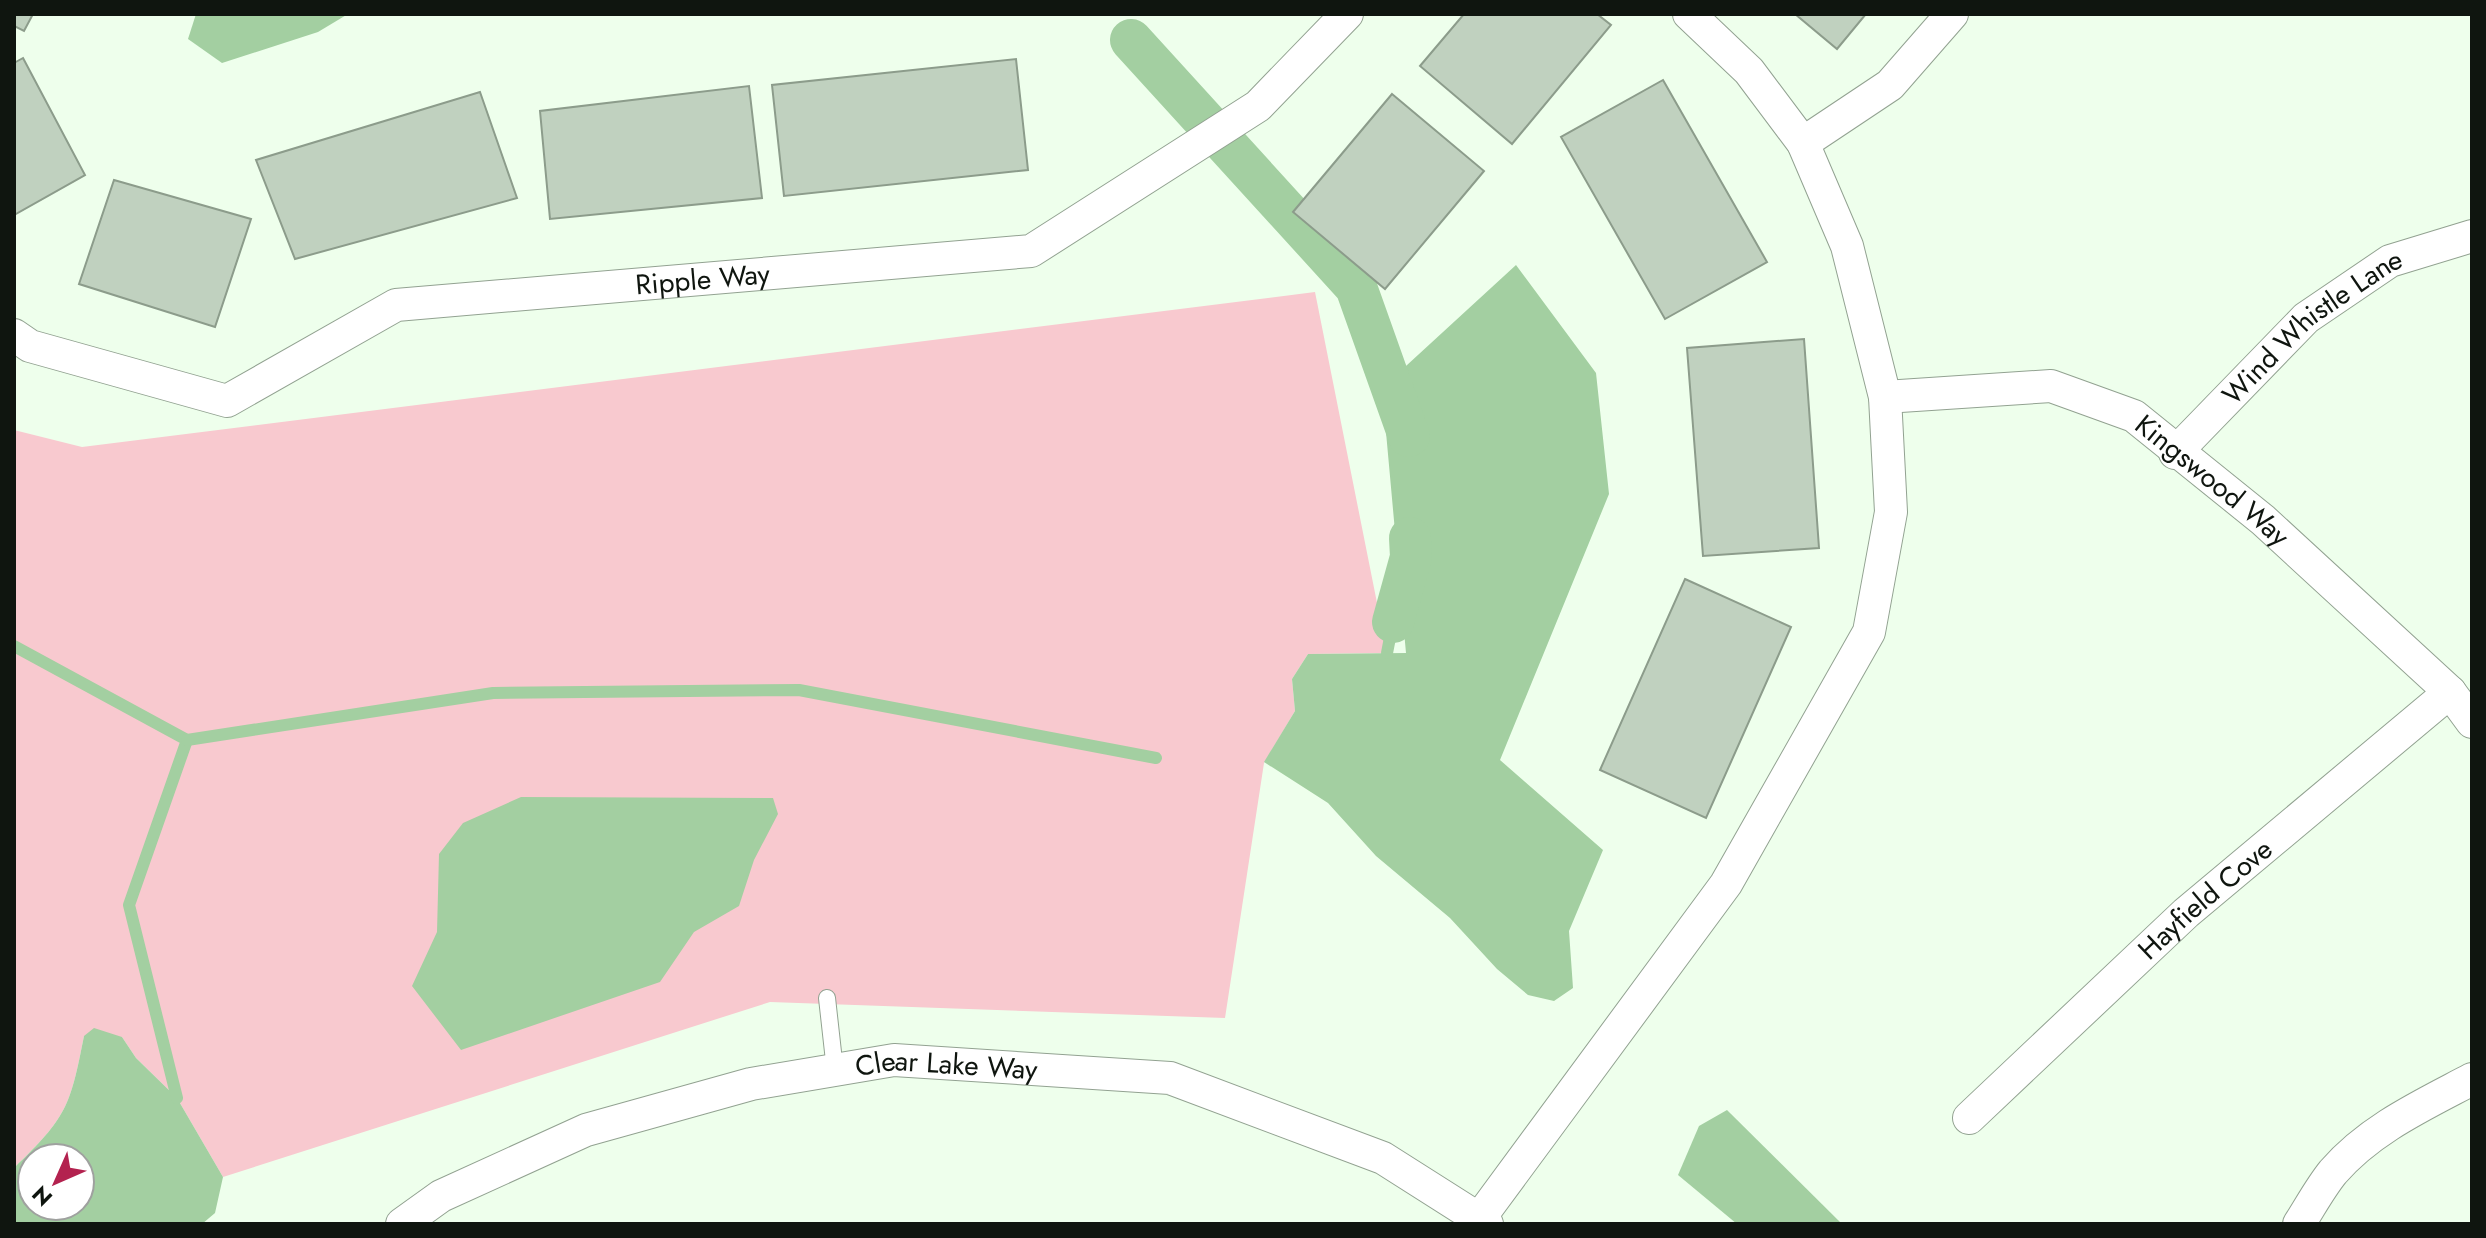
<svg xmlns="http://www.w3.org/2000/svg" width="2486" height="1238" font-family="Jost,sans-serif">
<rect width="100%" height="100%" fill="#eeffec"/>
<path fill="#f8c9cf" d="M 1315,292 L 1387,653 L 1308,654 L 1292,679 L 1295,711 L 1264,763 L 1225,1018 L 770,1002 L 223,1177 L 177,1098 L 136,1058 L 122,1037 L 84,1036 C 70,1107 67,1117 14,1168 L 14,430 L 82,447 Z"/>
<g fill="#a3cfa1" fill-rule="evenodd">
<path d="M 196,14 L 348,14 L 318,32 L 222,63 L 188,39 Z"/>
<path d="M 1516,265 L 1596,373 L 1609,494 L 1500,760 L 1603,850 L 1569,931 L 1573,988 L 1554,1001 L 1528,995 L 1497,969 L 1450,918 L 1376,856 L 1328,803 L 1264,762 L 1295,711 L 1292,679 L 1308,654 L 1406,653 L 1382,388 Z"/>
<path d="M 521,797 L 773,798 L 778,814 L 754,860 L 739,906 L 694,932 L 660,982 L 461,1050 L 412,986 L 437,932 L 439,854 L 463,823 Z"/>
<path d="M 94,1028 L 122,1037 L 136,1058 L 177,1098 L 223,1177 L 215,1213 L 202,1224 L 14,1224 L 14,1168 C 67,1117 70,1107 84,1036 ZM 80,1158 L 80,1206 L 32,1206 L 32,1158 Z"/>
<path d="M 1727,1110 L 1842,1224 L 1737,1224 L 1678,1175 L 1699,1126 Z"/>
</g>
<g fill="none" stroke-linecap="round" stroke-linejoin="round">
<g stroke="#a3cfa1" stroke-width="12">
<path d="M 14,646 L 187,740 L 129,905 L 177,1098"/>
<path d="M 1387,653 L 1393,622"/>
<path d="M 187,740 L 493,693 L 799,690 L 1156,758"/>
</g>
<g stroke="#a3cfa1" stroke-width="42">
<path d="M 1131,40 L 1356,287 L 1409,436"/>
<path d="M 1393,622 L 1411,557 L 1410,538"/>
</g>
</g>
<g fill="#c0d1bf" stroke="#8c9c8b" stroke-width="2">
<path d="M 14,14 L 33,14 L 24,31 L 14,26 Z"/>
<path d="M 1464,14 L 1597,14 L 1611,25 L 1512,144 L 1420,66 Z"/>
<path d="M 1795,14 L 1866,14 L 1837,49 Z"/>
<path d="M 23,58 L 85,175 L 14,215 L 14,63 Z"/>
<path d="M 1016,59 L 1028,170 L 784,196 L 772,85 Z"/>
<path d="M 1663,80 L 1767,262 L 1665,319 L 1561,137 Z"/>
<path d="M 749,86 L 762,198 L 550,219 L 540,111 Z"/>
<path d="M 480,92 L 517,198 L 295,259 L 256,160 Z"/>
<path d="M 1392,94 L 1484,171 L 1385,289 L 1293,212 Z"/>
<path d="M 114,180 L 251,219 L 215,327 L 79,284 Z"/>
<path d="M 1804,339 L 1819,548 L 1703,556 L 1687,348 Z"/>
<path d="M 1685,579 L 1791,627 L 1706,818 L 1600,770 Z"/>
</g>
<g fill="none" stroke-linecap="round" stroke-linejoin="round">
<g stroke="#92a291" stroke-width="18">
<path id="service" d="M 827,998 L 835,1070"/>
</g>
<g stroke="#92a291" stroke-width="34">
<g id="minor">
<path d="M 1803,143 L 1890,85 L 1952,14"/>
<path id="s1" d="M 14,335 L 30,346 L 227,401 L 396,305 L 1031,251 L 1258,106 L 1347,14"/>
<path id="s2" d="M 1885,397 L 2051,386 L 2134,416 L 2263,520 L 2450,692 L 2472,722"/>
<path id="s3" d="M 2175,453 L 2306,318 L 2390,261 L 2472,236"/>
<path id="s4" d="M 1969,1118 L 2186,913 L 2450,692"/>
<path d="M 1479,1219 L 1726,884 L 1869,632 L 1891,512 L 1885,397 L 1847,246 L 1803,143 L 1749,71 L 1689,14"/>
<path id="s5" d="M 402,1224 L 441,1196 L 586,1130 L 751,1084 L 894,1060 L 1170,1078 L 1383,1158 L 1487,1224"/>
<path d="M 2299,1224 C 2310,1207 2320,1188 2333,1172 C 2370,1129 2423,1105 2472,1079"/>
</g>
</g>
<use href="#service" stroke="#fff" stroke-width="16"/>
<use href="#minor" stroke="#fff" stroke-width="32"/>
</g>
<g text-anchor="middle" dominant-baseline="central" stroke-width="6" stroke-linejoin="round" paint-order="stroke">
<g font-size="28" fill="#0f150f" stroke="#fff">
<text stroke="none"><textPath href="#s1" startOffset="726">Ripple Way</textPath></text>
<text stroke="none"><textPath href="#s3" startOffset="188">Wind Whistle Lane</textPath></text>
<text stroke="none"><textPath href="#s2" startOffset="356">Kingswood Way</textPath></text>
<text stroke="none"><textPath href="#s4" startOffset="322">Hayfield Cove</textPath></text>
<text stroke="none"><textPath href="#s5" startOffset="576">Clear Lake Way</textPath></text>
</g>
</g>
<rect width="2486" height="1238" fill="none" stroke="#0f150f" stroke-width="32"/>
<g transform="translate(56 1182) rotate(225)"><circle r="38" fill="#ffffff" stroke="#9fa19f" stroke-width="2"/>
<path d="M0-6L14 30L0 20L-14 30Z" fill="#b3224f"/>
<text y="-12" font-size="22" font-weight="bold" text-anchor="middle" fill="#0f150f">N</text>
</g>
</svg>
